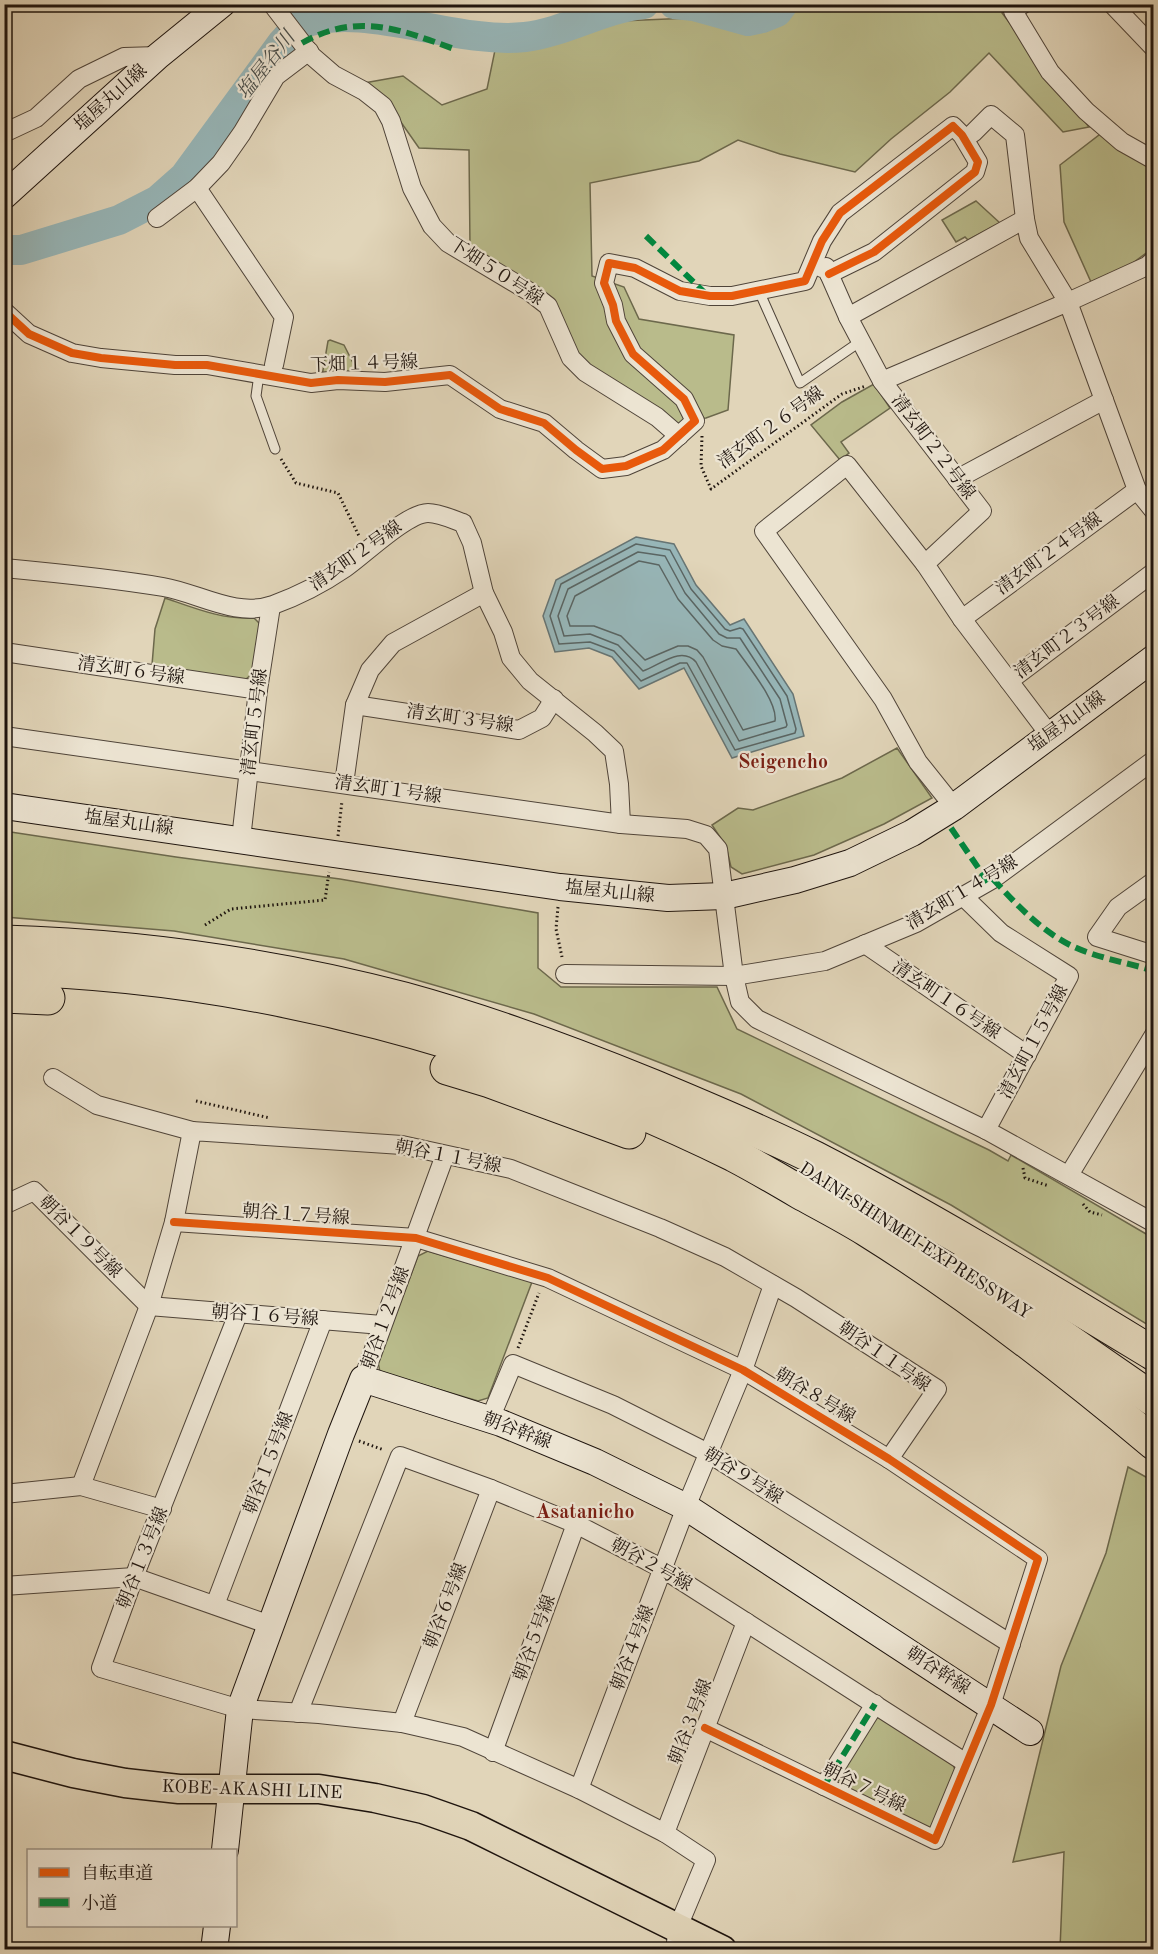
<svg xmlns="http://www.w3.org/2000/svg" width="1158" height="1954" font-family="'Old Standard TT','Noto Serif JP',serif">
<rect width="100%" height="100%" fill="#e1d5b9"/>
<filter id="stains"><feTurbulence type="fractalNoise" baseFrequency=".00333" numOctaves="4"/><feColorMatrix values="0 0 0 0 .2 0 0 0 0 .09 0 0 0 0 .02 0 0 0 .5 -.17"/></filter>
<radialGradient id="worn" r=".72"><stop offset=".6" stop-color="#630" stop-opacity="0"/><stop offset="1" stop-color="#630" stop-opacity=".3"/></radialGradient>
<g fill="#b9bb8b" stroke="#6c684c" stroke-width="1.5">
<path d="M 798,5 L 1013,5 L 1002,13 L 1089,127 L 1063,132 L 989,53 L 950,92 L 891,139 L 855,172 L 780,154 L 738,140 L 699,161 L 590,183 L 592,276 L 624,287 L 639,319 L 734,335 L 728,410 L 706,418 L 691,419 L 680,431 L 578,356 L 555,305 L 470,247 L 469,150 L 419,148 L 389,105 L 364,83 L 403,76 L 442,105 L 487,89 L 495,50 L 620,21 L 691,18 L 767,31 Z"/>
<path d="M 1103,132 L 1153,168 L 1153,248 L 1126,268 L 1091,282 L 1064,222 L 1060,165 Z"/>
<path d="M 976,201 L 1000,223 L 968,240 L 965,237 L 956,242 L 942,220 Z"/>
<path d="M 330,340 L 344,345 L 354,365 L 353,381 L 322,376 L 328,341 Z"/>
<path d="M 874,384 L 890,408 L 841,442 L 849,453 L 840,460 L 811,425 L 842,402 Z"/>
<path d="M 165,598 C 194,608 223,620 254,618 L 260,624 L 254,672 L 245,680 L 152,665 L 155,629 Z"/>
<path d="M 897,748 L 932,798 L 884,824 L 814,855 L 742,874 L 731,867 L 726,846 L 712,825 L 738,808 L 753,810 L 842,778 Z"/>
<path d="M 4,831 L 176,857 L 340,879 L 538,913 L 538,968 L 561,987 L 717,987 L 737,1029 L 989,1150 L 1008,1161 L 1011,1155 L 1153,1238 L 1153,1328 L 951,1205 L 741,1094 L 534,1014 L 344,959 L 174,931 L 5,917 Z"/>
<path d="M 428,1251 L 532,1282 L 488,1398 L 478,1401 L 380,1372 L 378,1362 L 418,1256 Z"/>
<path d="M 1128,1467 L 1153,1481 L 1153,1949 L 1060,1949 L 1064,1852 L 1013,1862 L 1061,1666 L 1106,1553 Z"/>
<path d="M 875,1713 L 952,1761 L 955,1770 L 933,1827 L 923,1830 L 831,1782 Z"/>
</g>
<path fill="#97b6b8" stroke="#677574" stroke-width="1.5" d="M 636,537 L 674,544 L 696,585 L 730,625 L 744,619 L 793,694 L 804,736 L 732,758 L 684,668 L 639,689 L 612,657 L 589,648 L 555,652 L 543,616 L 556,580 Z"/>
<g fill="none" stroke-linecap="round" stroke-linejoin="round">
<g stroke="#5a6563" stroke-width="1.5">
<path d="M 636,544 L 670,550 L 691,589 L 725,629 L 730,631 L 740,628 L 743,629 L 787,696 L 796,729 L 795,733 L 735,750 L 687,663 L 680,663 L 641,681 L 614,651 L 590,642 L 559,644 L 550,616 L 561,584 Z"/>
<path d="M 638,552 L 665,556 L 685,593 L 719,634 L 727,638 L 740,638 L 780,699 L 787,725 L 786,727 L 739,741 L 696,662 C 681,645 659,666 643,671 L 618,645 L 590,634 L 564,636 L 558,616 L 568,589 Z"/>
<path d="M 639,561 L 659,565 L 678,599 L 713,640 L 722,646 L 736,649 C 748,666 778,702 775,721 L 743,730 L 703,657 L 697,650 L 688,646 L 678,646 L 645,660 L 621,636 L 594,626 L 570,626 L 567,616 L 575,596 Z"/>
</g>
<g stroke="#97b6b8" stroke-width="30">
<path d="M 674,4 L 694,6 L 748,21 L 762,18 L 777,12 L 783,4"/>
<path d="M 4,250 L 21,250 L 119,220 L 158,200 L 184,177 L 282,43 C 288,37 294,28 301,24 C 363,0 456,45 525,37 C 566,32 603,8 644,4"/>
</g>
<g stroke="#4f4439" stroke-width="11">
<g id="lane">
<path d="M 759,291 L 800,383 L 861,341"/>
<path d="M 259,374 L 256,396 L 275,449"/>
</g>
</g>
<g stroke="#4f4439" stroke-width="20">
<g id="street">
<path d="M 272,4 L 312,56 L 334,75 L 364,91 L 383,106 L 391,121 L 412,188 L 432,226 L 448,243 L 530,292 L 548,306 L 571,358 L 585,372 L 657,417 L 679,436"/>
<path d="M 1023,4 L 1013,11 L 1050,72 L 1086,111 L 1122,142 L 1154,160"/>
<path d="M 1112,4 L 1154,48"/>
<path d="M 4,133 L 36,118 L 79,79 L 124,57 L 158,56"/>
<path d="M 973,133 L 991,115 L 1015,135 L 1025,219"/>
<path d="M 197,188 L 284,317 L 274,365"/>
<path d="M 157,218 L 197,188 L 221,163 L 242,133 L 276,76 L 309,51"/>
<path d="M 822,268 L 826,267 L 848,317"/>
<path d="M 4,311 L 29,334 L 72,353 L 101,358 L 175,365 L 207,365 L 311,383 L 338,380 L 385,382 L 450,375 L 500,409 L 544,423 L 576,450 L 602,469 L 626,466 L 663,450 L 695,421 L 684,399 L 633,354 L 616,321 L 613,305 L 604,283 L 609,263 L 635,268 L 680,291 L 710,296 L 732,296 L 805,281 L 822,241 L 840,213 L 953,126 L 962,135 L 978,162 L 975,172 L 874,252 L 829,274"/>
<path d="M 882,381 L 848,317 L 1025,219 L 1029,238 L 1068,302 L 1147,266 L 1154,260"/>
<path d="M 957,479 L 1104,400"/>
<path d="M 925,564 L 847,465 L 764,531 L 883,699 L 918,762 L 954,807"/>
<path d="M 4,568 C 57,573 110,578 163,587 C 199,593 235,618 273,605 C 298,596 323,583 345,568 C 364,555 407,513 428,513 C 439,513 452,519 463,523 L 472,543 L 484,593 L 503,632 L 511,658 L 530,681 L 595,733 L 614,751 L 619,784 L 621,824"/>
<path d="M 962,619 L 1137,490"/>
<path d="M 4,652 L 258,690"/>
<path d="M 1009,681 L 1154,572"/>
<path d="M 355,705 L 519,730 L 542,718 L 554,699"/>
<path d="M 1049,734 L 962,619 L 925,564 L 982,511 L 882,381 L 1068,302 L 1137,490 L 1154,511"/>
<path d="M 4,736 L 621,824 L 687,829 L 706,835 L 718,849 L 734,976 L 740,1002 L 757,1019 L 986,1130 L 1154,1223"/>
<path d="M 344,784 L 355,705 L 370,670 L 393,643 L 484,593"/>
<path d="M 241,839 L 258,690 L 271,606"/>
<path d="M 1154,881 L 1118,907 L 1097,937 L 1154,955"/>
<path d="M 963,896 L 1001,933 L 1069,976 L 986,1130"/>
<path d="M 865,944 L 1027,1055"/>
<path d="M 565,974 L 734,976 L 825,961 L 916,923 L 993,879 L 1154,760"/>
<path d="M 53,1078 L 97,1105 L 192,1131"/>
<path d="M 1069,1175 L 1154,1035"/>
<path d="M 4,1205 L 34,1191 L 149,1306 L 382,1325"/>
<path d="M 174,1222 L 416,1238 L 548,1278 L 743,1370 L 889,1459 L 1038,1559 L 991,1705 L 935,1840 L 705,1728"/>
<path d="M 238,1314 L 134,1577 L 101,1668 L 240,1709 L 319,1714 L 402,1723 L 463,1737 L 579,1789 L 665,1833 L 706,1860 L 678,1927 L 675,1950"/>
<path d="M 363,1379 L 445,1155"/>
<path d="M 490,1419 L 513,1364 L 613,1405 L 708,1453 L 1011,1644"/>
<path d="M 81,1486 L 149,1306 L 174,1222 L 192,1131 L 402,1145 L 511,1169 L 660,1228 L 725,1257 L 796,1298 L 937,1389 L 889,1459"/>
<path d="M 4,1494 L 81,1486 L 162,1509"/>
<path d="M 4,1586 L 134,1577 L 270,1625"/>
<path d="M 215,1605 L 323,1320"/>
<path d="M 298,1713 L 400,1456 L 491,1489 L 576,1524 L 663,1569 L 966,1763"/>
<path d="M 402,1723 L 491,1489"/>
<path d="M 493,1752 L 576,1524"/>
<path d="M 824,1786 L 875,1704"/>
<path d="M 579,1789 L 686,1507 L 743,1370 L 773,1285"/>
<path d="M 665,1833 L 746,1622"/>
</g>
</g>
<g stroke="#1e140e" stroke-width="28">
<g id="secondary">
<path d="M 4,196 L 158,56 L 222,4"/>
<path d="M 4,806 L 560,887 L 668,898 L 724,896 L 795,880 L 850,863 L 912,833 L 954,807 L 1154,658"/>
<path d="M 225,1850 L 240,1709 L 341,1434 L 363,1379 L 501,1423 L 595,1462 L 686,1507 L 1030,1732"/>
<path d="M 214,1950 L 217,1926"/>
</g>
</g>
<g stroke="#1e140e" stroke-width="31">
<path id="primary" d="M 4,1755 L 73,1773 L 125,1783 L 179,1789 L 319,1789 L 375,1798 L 423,1809 L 471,1826 L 722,1950"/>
</g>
<g stroke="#1e140e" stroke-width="35">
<g id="highway">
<path d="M 4,942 C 139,946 274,965 404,999 C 488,1022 569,1052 650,1085 C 705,1108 761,1131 815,1158 C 931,1218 1042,1286 1154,1354"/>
<path d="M 4,969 C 255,974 510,1045 734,1155 C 757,1167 779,1180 801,1193 C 823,1205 846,1217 867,1230 C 968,1293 1063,1367 1154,1443"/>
<path d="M 4,996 L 48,998"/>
<path d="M 447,1068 L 490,1081 L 629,1132"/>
<path d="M 963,1268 L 1154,1400"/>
</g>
</g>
<g stroke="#1e140e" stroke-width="3" stroke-dasharray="1.5 3" stroke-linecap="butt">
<path d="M 702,436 L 701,466 L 711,489 L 842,394 L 866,386"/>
<path d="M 281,459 L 296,483 L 338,493 L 359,536"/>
<path d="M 338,836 L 342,801"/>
<path d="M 558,907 L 556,929 L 562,957"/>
<path d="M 205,925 L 231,909 L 325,900 L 329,872"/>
<path d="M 196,1101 L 270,1118"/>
<path d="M 1023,1168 L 1025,1178 L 1049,1186"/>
<path d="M 1083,1204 L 1090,1212 L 1102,1215"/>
<path d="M 518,1348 L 539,1293"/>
<path d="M 359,1441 L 384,1450"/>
</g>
<use href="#lane" stroke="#ece4d2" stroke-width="9"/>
<use href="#street" stroke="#ece4d2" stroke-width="18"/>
<use href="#secondary" stroke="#ece4d2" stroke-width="26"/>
<use href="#primary" stroke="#e1d5b9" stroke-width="28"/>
<use href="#highway" stroke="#e1d5b9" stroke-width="33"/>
<g stroke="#00873e" stroke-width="6" stroke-dasharray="12 6" stroke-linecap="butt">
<path d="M 302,43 C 357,12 399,29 454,49"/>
<path d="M 646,236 L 707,295"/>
<path d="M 951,828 L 988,882"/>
<path d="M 993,879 C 1016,904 1039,929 1070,945 C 1096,958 1126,962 1154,971"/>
<path d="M 1154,1555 L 1152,1557 L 1154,1559"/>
<path d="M 824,1786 L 875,1704"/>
</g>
<g stroke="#ece4d2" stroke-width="11">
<g id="cycleway">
<path d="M 4,311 L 29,334 L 72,353 L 101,358 L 175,365 L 207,365 L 311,383 L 338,380 L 385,382 L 450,375 L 500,409 L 544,423 L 576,450 L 602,469 L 626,466 L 663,450 L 695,421 L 684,399 L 633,354 L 616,321 L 613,305 L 604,283 L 609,263 L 635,268 L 680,291 L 710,296 L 732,296 L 805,281 L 822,241 L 840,213 L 953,126 L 962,135 L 978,162 L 975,172 L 874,252 L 829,274"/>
<path d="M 174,1222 L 416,1238 L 548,1278 L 743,1370 L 889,1459 L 1038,1559 L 991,1705 L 935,1840 L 705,1728"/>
</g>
</g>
<use href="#cycleway" stroke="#e8590c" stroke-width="8"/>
</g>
<g text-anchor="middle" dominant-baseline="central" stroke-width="4.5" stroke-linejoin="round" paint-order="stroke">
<g font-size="18" fill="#1e140e" stroke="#ece4d2">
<text transform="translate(111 98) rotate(-42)">塩屋丸山線</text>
<text transform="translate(496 272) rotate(33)">下畑５０号線</text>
<text transform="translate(364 364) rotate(-2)">下畑１４号線</text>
<text transform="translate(771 428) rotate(-36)">清玄町２６号線</text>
<text transform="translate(933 447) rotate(53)">清玄町２２号線</text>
<text transform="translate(1049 554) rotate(-36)">清玄町２４号線</text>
<text transform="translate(356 556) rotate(-35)">清玄町２号線</text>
<text transform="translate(1067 637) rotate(-37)">清玄町２３号線</text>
<text transform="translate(131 671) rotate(8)">清玄町６号線</text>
<text transform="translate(460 719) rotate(8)">清玄町３号線</text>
<text transform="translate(255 722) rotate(-83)">清玄町５号線</text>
<text transform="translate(1067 722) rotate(-36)">塩屋丸山線</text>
<text transform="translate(388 790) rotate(8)">清玄町１号線</text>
<text transform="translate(129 823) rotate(8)">塩屋丸山線</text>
<text transform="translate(610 892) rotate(6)">塩屋丸山線</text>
<text transform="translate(962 893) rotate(-31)">清玄町１４号線</text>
<text transform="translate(946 1000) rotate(34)">清玄町１６号線</text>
<text transform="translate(1034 1042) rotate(-62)">清玄町１５号線</text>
<text transform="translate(448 1157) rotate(11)">朝谷１１号線</text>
<text transform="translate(296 1215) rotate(4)">朝谷１７号線</text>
<text transform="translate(80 1237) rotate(45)">朝谷１９号線</text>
<text transform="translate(915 1241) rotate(33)">DAINI SHINMEI EXPRESSWAY</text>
<text transform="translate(265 1316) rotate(4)">朝谷１６号線</text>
<text transform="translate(386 1318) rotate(-70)">朝谷１２号線</text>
<text transform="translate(884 1357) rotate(35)">朝谷１１号線</text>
<text transform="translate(815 1396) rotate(31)">朝谷８号線</text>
<text transform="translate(517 1431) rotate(21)">朝谷幹線</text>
<text transform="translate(269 1463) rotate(-69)">朝谷１５号線</text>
<text transform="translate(743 1476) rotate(32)">朝谷９号線</text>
<text transform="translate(143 1558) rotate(-68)">朝谷１３号線</text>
<text transform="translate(651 1565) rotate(29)">朝谷２号線</text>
<text transform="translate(446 1606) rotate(-69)">朝谷６号線</text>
<text transform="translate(535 1638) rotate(-70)">朝谷５号線</text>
<text transform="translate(633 1648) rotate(-69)">朝谷４号線</text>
<text transform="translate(938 1671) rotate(33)">朝谷幹線</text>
<text transform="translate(691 1722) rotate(-69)">朝谷３号線</text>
<text transform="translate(864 1788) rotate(26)">朝谷７号線</text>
<text transform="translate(252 1790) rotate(2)">KOBE-AKASHI LINE</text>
</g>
<g font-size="20" font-style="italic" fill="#484d4a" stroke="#ece4d2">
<text transform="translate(267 66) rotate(-52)">塩屋谷川</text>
</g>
<g font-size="20" font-weight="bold" fill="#7a1f14" stroke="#ece4d2">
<text x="783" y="763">Seigencho</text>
<text x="585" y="1513">Asatanicho</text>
</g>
</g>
<rect width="1158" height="1954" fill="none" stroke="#e1d5b9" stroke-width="24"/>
<rect x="6" y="6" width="1146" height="1942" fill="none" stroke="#1e140e" stroke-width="3"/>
<rect x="12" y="12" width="1134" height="1930" fill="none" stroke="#1e140e" stroke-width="1.5"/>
<rect x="27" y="1849" width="210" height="78" fill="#ece4d2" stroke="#9a9184" stroke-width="1.5"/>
<rect x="39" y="1868" width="30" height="9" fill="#e8590c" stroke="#9a9184" stroke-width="1.5"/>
<text x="81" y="1879" font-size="18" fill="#1e140e">自転車道</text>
<rect x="39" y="1898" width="30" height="9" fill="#00873e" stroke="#9a9184" stroke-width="1.5"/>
<text x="81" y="1909" font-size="18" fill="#1e140e">小道</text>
<rect width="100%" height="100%" filter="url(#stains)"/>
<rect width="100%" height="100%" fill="url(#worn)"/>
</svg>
